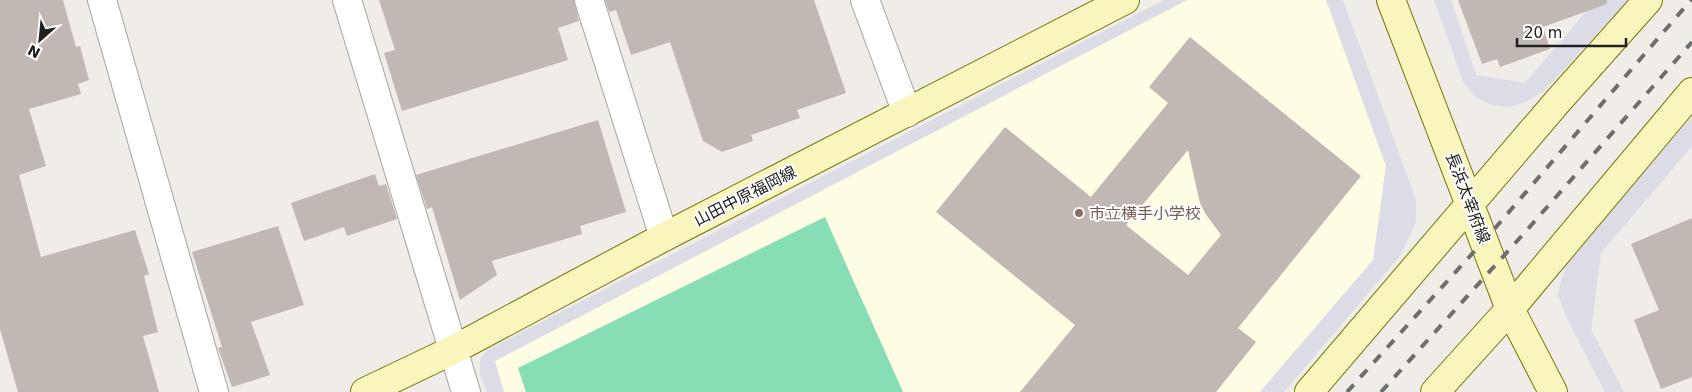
<svg xmlns="http://www.w3.org/2000/svg" width="1692" height="392" font-family="'DejaVu Sans','Noto Sans JP',sans-serif">
<rect width="100%" height="100%" fill="#f0ece7"/>
<path fill="#fefce2" d="M 1187,0 L 1326,0 L 1386,166 L 1373,260 L 1260,392 L 504,392 L 494,361 Z"/>
<path fill="#87ddb4" d="M 825,217 L 903,392 L 526,392 L 518,368 Z"/>
<g fill="#dbdce6">
<path d="M 1164,0 L 1187,0 L 495,361 L 504,392 L 487,392 L 480,374 L 480,359 L 489,349 Z"/>
<path d="M 1326,0 L 1343,0 L 1416,200 L 1416,222 L 1400,256 L 1284,392 L 1260,392 L 1373,260 L 1386,166 Z"/>
<path d="M 1434,0 L 1451,0 L 1476,75 L 1525,83 L 1596,0 L 1628,0 L 1545,90 L 1528,101 L 1509,107 L 1492,105 L 1477,98 L 1464,84 Z"/>
<path d="M 1692,117 L 1692,146 L 1601,253 L 1591,330 L 1624,392 L 1605,392 L 1568,320 L 1558,295 L 1562,278 L 1568,260 Z"/>
</g>
<g fill="#c1b8b3" fill-rule="evenodd">
<path d="M 0,0 L 63,0 L 76,47 L 80,46 L 89,80 L 78,84 L 81,94 L 29,109 L 46,166 L 19,175 L 41,257 L 135,230 L 149,274 L 144,276 L 158,332 L 143,336 L 159,392 L 18,392 L 0,329 Z"/>
<path d="M 379,0 L 574,0 L 579,21 L 558,28 L 568,60 L 402,111 L 384,53 L 395,50 Z"/>
<path d="M 605,0 L 814,0 L 846,93 L 797,110 L 800,118 L 751,135 L 753,141 L 722,152 L 703,141 L 670,42 L 631,55 L 616,10 L 609,12 Z"/>
<path d="M 1458,0 L 1607,0 L 1607,4 L 1543,27 L 1550,49 L 1500,67 L 1497,59 L 1482,64 Z"/>
<path d="M 1190,37 L 1361,176 L 1238,328 L 1256,342 L 1216,392 L 1020,392 L 1075,325 L 936,212 L 1005,127 L 1091,197 L 1168,103 L 1149,87 ZM 1188,150 L 1200,203 L 1205,213 L 1221,235 L 1188,275 L 1126,225 Z"/>
<path d="M 598,120 L 626,212 L 580,226 L 582,234 L 492,261 L 497,275 L 460,300 L 432,207 L 427,209 L 416,175 Z"/>
<path d="M 375,174 L 379,186 L 386,184 L 397,219 L 347,236 L 344,227 L 304,241 L 291,203 Z"/>
<path d="M 1692,218 L 1692,377 L 1661,389 L 1634,320 L 1659,310 L 1631,244 Z"/>
<path d="M 278,226 L 304,305 L 251,322 L 270,375 L 232,387 L 218,348 L 222,347 L 192,252 Z"/>
</g>
<g fill="none" stroke-linecap="round" stroke-linejoin="round">
<g stroke="#a4a4a4" stroke-width="30">
<g id="street">
<path d="M 102,0 L 214,392"/>
<path d="M 347,0 L 466,392"/>
<path d="M 589,0 L 664,237"/>
<path d="M 865,0 L 907,113"/>
</g>
</g>
<g stroke="#757707" stroke-width="30">
<g id="secondary">
<path d="M 1391,0 L 1510,309 L 1553,392"/>
<path d="M 365,392 L 453,350 L 664,237 L 1125,0"/>
<path d="M 1309,392 L 1558,101 L 1648,0"/>
<path d="M 1435,392 L 1510,309 L 1692,92"/>
</g>
</g>
<use href="#street" stroke="#fff" stroke-width="28"/>
<use href="#secondary" stroke="#f8f6bc" stroke-width="28"/>
<g stroke="#6e6e6e" stroke-width="4" stroke-dasharray="10 10" stroke-linecap="butt">
<path d="M 1347,392 L 1490,234 L 1691,0"/>
<path d="M 1381,392 L 1527,230 L 1692,42"/>
</g>
</g>
<circle fill="#8d6e63" stroke="#fff" stroke-width="2" cx="1079" cy="213" r="5"/>
<g text-anchor="middle" dominant-baseline="central" stroke-width="4" stroke-linejoin="round" paint-order="stroke">
<g font-size="16" fill="#202020" stroke="#fff">
<text transform="translate(745 196) rotate(-27)">山田中原福岡線</text>
<text transform="translate(1468 198) rotate(69)">長浜太宰府線</text>
</g>
<g font-size="16" fill="#785e54" stroke="#fff" text-anchor="start">
<text x="1089" y="213">市立横手小学校</text>
</g>
</g>
<g transform="translate(40 40) rotate(207)" stroke="#ffffff" stroke-width="4" paint-order="stroke">
<path d="M0-4L9 19L0 12L-9 19Z" fill="#202020"/>
<text y="-8" font-size="14" font-weight="bold" text-anchor="middle" fill="#202020">N</text>
</g>
<path d="M1517 38v8h109v-8" fill="none" stroke="#202020" stroke-width="2.5"/>
<text x="1524" y="38" font-size="15" fill="#202020" stroke="#ffffff" stroke-width="4" paint-order="stroke">20 m</text>
</svg>
